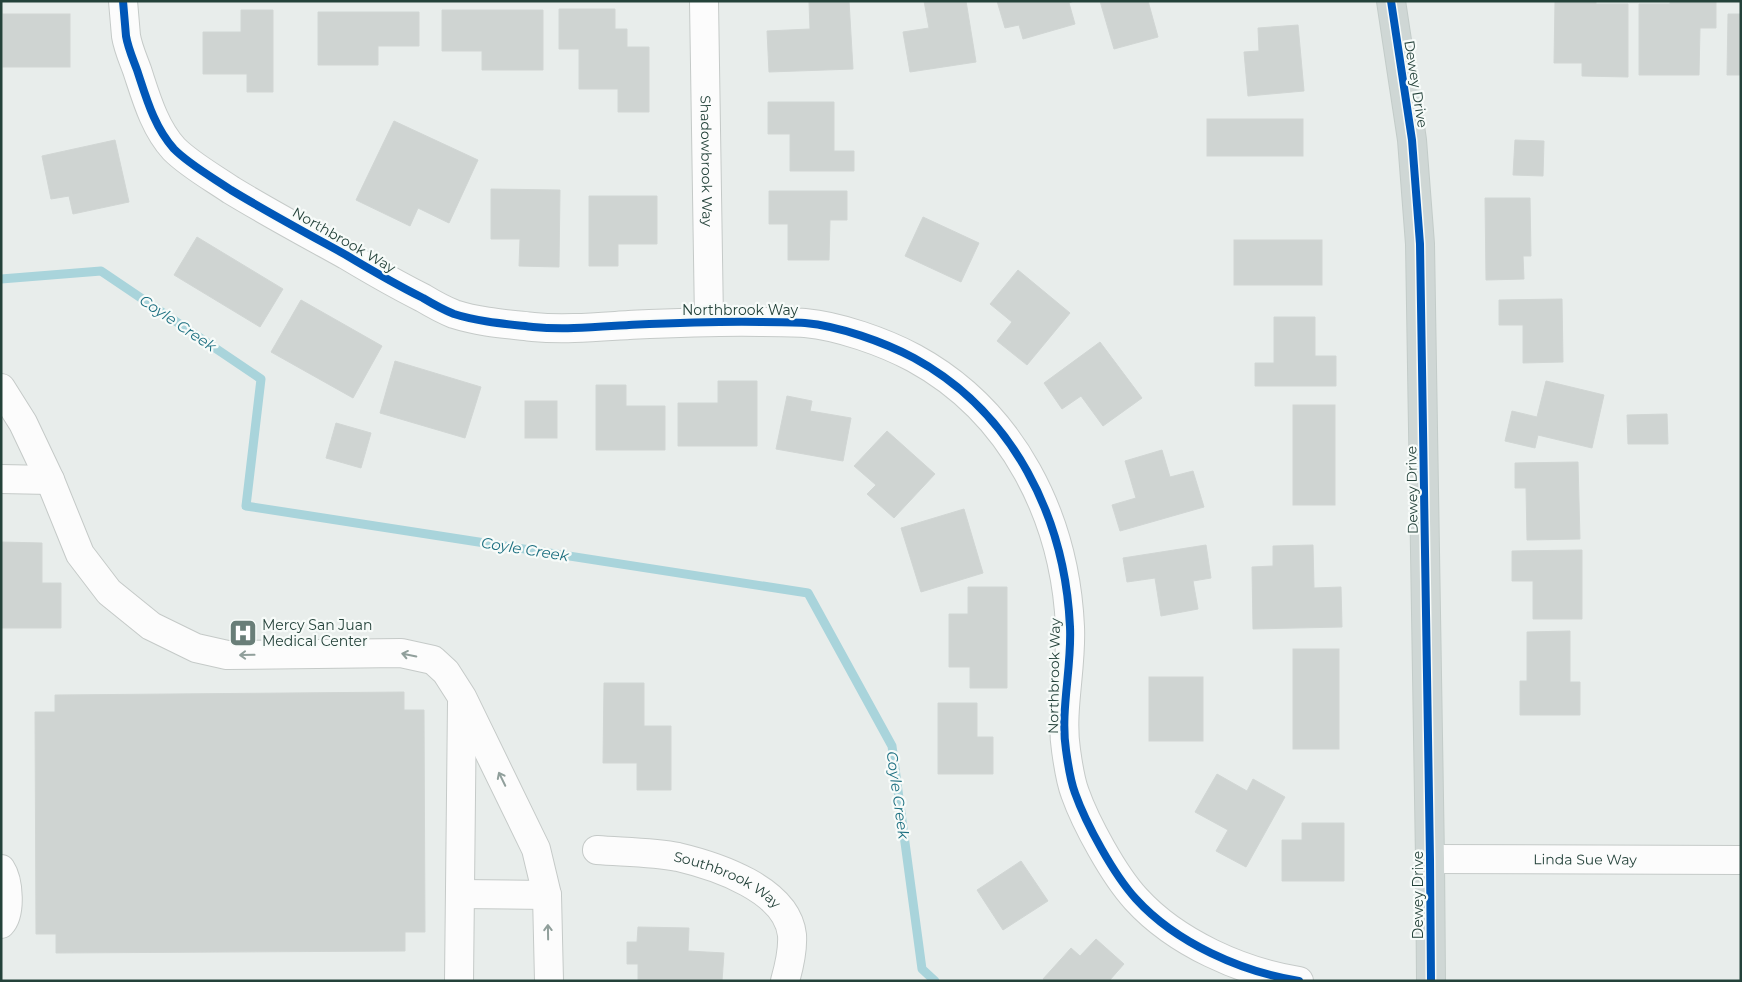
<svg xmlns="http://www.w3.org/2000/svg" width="1742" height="982" font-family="Montserrat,sans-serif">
<rect width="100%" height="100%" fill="#e8edeb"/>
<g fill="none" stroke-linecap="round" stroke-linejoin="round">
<path stroke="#a9d4db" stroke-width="9" d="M 1,279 L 101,271 L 261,379 L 246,506 L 808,593 L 892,746 L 922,969 L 935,981"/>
</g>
<g fill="#cfd4d2" stroke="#d1d6d4">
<path d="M 849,1 L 853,69 L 769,72 L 767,31 L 810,29 L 809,2 Z"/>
<path d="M 924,1 L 966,1 L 976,62 L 910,72 L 903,32 L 929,28 Z"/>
<path d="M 997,1 L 1074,1 L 1069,3 L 1075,24 L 1023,39 L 1019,25 L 1005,28 Z"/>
<path d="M 1100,1 L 1148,1 L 1158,37 L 1114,49 Z"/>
<path d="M 1555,1 L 1596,1 L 1596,4 L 1628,4 L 1628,77 L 1582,76 L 1582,63 L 1554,63 Z"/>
<path d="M 1670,1 L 1716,1 L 1716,28 L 1700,28 L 1699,75 L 1639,75 L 1639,4 L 1670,4 Z"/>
<path d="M 559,9 L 615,9 L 615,29 L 627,29 L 627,47 L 649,47 L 649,112 L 618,112 L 618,89 L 579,89 L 579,49 L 559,49 Z"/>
<path d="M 241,10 L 273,10 L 273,92 L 247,92 L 247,74 L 203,74 L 203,32 L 241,32 Z"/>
<path d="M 442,10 L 543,10 L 543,70 L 482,70 L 482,51 L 442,51 Z"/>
<path d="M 318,12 L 419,12 L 419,46 L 378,46 L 378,65 L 318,65 Z"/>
<rect x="3" y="14" width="67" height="53"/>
<path d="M 1728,14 L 1741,14 L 1741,75 L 1727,75 Z"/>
<path d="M 1298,25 L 1304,91 L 1248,96 L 1244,52 L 1259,51 L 1258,28 Z"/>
<path d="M 768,102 L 834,102 L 834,151 L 854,151 L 854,171 L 790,171 L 790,134 L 768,134 Z"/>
<rect x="1207" y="119" width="96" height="37"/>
<path d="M 394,121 L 478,160 L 449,223 L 418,208 L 410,226 L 356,200 Z"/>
<path d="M 115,140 L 129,202 L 73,214 L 69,196 L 51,199 L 42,156 Z"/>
<path d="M 1515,140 L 1544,141 L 1543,176 L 1513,175 Z"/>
<path d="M 491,189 L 560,190 L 559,267 L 519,266 L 520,239 L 491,239 Z"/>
<path d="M 769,191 L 847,191 L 847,220 L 830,220 L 829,260 L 788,260 L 788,224 L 769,224 Z"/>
<path d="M 589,196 L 657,196 L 657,244 L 618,244 L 618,266 L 589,266 Z"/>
<path d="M 1485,198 L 1530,198 L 1531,256 L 1523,256 L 1524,279 L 1486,280 Z"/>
<path d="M 923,217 L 979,243 L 961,282 L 905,256 Z"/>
<path d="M 197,237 L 283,289 L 260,327 L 174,275 Z"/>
<rect x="1234" y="240" width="88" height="45"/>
<path d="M 1018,270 L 1070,313 L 1027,365 L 997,341 L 1012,322 L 990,304 Z"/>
<path d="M 1562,299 L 1563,362 L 1523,363 L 1523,325 L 1499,325 L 1499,300 Z"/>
<path d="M 301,300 L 382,346 L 353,398 L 271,352 Z"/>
<path d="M 1274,317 L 1315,317 L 1315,356 L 1336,356 L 1336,386 L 1255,386 L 1255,363 L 1274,363 Z"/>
<path d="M 1100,342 L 1142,398 L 1103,426 L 1081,396 L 1062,409 L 1044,383 Z"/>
<path d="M 395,361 L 481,387 L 465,438 L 380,413 Z"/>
<path d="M 718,381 L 757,381 L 757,446 L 678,446 L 678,403 L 718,403 Z"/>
<path d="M 1546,381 L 1604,395 L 1592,448 L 1538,435 L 1535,448 L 1505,441 L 1512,411 L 1537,417 Z"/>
<path d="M 596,385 L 626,385 L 626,406 L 665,406 L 665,450 L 596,450 Z"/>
<path d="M 787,396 L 812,401 L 810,411 L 851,418 L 843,461 L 776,449 Z"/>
<rect x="525" y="401" width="32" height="37"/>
<rect x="1293" y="405" width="42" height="100"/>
<path d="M 1667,414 L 1668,444 L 1628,444 L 1627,415 Z"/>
<path d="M 336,423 L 371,433 L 361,468 L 326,458 Z"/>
<path d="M 887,431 L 935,474 L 894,518 L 867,494 L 876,485 L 854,466 Z"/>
<path d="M 1162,450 L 1170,477 L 1193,471 L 1204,507 L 1120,531 L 1112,505 L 1136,498 L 1125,461 Z"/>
<path d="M 1578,462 L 1580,539 L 1527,540 L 1526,488 L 1515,488 L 1515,463 Z"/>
<path d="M 964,509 L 983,573 L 921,592 L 901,528 Z"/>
<path d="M 1,542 L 42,543 L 42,583 L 61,583 L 61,628 L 1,628 Z"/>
<path d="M 1206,545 L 1211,578 L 1193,581 L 1198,609 L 1161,616 L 1155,578 L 1127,582 L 1123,558 Z"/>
<path d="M 1313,545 L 1314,588 L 1341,587 L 1342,627 L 1253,629 L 1252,567 L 1273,566 L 1273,546 Z"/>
<path d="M 1582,550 L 1582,619 L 1533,619 L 1533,581 L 1512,581 L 1512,551 Z"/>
<path d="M 968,587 L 1007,587 L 1007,688 L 970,688 L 970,667 L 949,667 L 949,614 L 968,614 Z"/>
<path d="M 1570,631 L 1570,682 L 1580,682 L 1580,715 L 1520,715 L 1520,681 L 1527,681 L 1527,632 Z"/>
<rect x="1293" y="649" width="46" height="100"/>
<rect x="1149" y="677" width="54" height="64"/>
<path d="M 604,683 L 644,683 L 644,726 L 671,726 L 671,790 L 637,790 L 637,763 L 603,763 Z"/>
<path d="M 404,692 L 404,710 L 424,710 L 425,932 L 405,932 L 405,951 L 56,953 L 56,934 L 36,934 L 35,712 L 55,712 L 55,695 Z"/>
<path d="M 938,703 L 977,703 L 977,737 L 993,737 L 993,774 L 938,774 Z"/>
<path d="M 1217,774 L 1247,791 L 1253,779 L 1285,797 L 1246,867 L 1216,851 L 1228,830 L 1195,812 Z"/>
<path d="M 1302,823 L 1344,823 L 1344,881 L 1282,881 L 1282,840 L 1302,840 Z"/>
<path d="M 1021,861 L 1048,901 L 1003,930 L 977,890 Z"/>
<path d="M 638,927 L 689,928 L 688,951 L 724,953 L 722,981 L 638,981 L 638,964 L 627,964 L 627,942 L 637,942 Z"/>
<path d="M 1096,939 L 1124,964 L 1109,981 L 1045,981 L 1043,979 L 1071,948 L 1080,956 Z"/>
</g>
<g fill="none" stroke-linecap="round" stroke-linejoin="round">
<g stroke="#c5cac8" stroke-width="30">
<g id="minor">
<path d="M 123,1 C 124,13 125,25 126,36 C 128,48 133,59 137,70 C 146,97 154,127 174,149 C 190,165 212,177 231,190 C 269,213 308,234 346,255 C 371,270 397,285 423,298 C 433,304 444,310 454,314 C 479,322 506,324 533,327 C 564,330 597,327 629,325 C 674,323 717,321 761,322 C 776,322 791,322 805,323 C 839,326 884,342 914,358 C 1013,412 1065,517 1070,627 C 1072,667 1060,711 1066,750 C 1068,764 1070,780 1075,793 C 1086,824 1114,875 1136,899 C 1176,943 1242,972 1299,981"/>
<path id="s1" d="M 704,1 L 709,321"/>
<path d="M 1,388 L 23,423 L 50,480 L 80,554 L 109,592 L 151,626 L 196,648 L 227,655 L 401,653 L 433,660 L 446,672 L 462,697 L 536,849 L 547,895 L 549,981"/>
<path d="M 1,479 L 50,480"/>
<path id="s2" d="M 597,850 C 622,852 654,852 678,857 C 716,866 787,889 792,935 C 793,950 789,967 785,981"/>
<path id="s3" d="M 1430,859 L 1741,860"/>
<path d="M 1,869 C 9,881 11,914 1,924"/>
<path d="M 460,894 L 547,895"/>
<path d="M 459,981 L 462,703"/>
</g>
</g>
<g stroke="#c3ccc9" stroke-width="30">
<path id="major" d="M 1391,1 L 1412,140 L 1420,244 L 1430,859 L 1431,981"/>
</g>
<use href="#minor" stroke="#fcfcfc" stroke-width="28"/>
<use href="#major" stroke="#cfd7d5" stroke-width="28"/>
<g stroke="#f7fbf9" stroke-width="11">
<g id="cycleway">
<path d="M 123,1 C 124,13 125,25 126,36 C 128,48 133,59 137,70 C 146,97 154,127 174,149 C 190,165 212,177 231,190 C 269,213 308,234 346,255 C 371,270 397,285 423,298 C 433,304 444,310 454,314 C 479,322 506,324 533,327 C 564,330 597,327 629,325 C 674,323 717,321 761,322 C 776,322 791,322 805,323 C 839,326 884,342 914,358 C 1013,412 1065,517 1070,627 C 1072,667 1060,711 1066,750 C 1068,764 1070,780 1075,793 C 1086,824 1114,875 1136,899 C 1176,943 1242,972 1299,981"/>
<path d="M 1391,1 L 1412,140 L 1420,244 L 1430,859 L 1431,981"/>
</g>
</g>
<use href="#cycleway" stroke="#0057b8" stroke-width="8"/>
</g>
<defs><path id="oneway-shaft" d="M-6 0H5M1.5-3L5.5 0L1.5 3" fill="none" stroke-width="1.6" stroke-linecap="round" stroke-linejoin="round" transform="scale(1.25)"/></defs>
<g stroke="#909f9b">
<use href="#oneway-shaft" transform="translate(247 655) rotate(179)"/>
<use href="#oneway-shaft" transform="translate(409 655) rotate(-168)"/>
<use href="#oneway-shaft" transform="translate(502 779) rotate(-116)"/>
<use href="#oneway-shaft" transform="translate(548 932) rotate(-91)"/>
</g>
<defs>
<g id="hospital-square" transform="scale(1.4375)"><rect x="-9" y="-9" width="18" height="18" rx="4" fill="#697e78" stroke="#f7fbf9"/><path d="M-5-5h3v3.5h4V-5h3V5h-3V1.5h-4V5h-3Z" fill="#fff"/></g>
</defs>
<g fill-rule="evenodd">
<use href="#hospital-square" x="243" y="633"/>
</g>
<g text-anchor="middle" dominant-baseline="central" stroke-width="4.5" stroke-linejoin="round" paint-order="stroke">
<g font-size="14" fill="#24423a" stroke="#f7fbf9">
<text transform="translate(1416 84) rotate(81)">Dewey Drive</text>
<text stroke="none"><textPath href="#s1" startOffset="160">Shadowbrook Way</textPath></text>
<text transform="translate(344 240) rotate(30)">Northbrook Way</text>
<text x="740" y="310">Northbrook Way</text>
<text transform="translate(1412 490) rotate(-91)">Dewey Drive</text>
<text transform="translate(1054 676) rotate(-89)">Northbrook Way</text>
<text stroke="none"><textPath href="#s3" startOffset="155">Linda Sue Way</textPath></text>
<text stroke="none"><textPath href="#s2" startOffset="136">Southbrook Way</textPath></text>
<text transform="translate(1418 895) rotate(-90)">Dewey Drive</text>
</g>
<g font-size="14" fill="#24423a" stroke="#f7fbf9" text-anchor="start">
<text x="262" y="625">Mercy San Juan<tspan x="262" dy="16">Medical Center</tspan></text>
</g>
<g font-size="15" font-style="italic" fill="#1c6f80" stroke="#f7fbf9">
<text transform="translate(178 323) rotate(34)">Coyle Creek</text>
<text transform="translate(525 549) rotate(9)">Coyle Creek</text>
<text transform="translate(898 795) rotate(82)">Coyle Creek</text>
</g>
</g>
<rect width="1742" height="982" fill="none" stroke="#24423a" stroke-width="5"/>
</svg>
